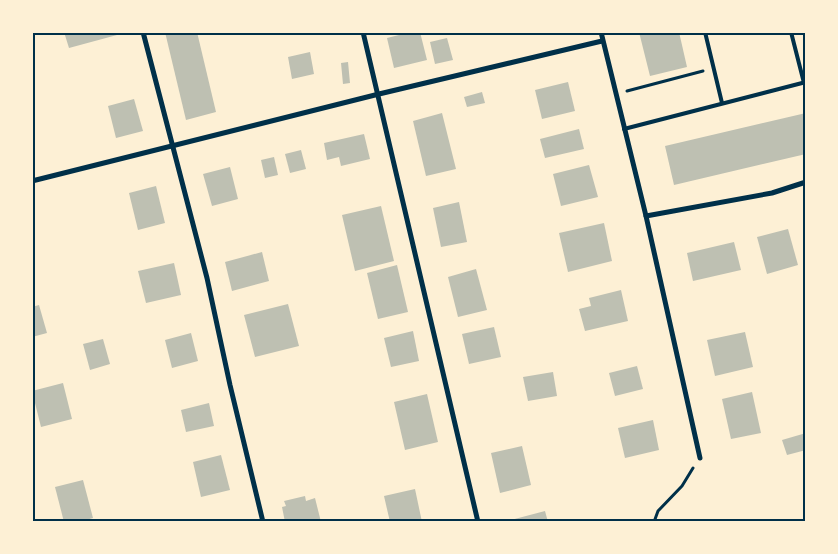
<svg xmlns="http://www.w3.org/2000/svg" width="838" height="554" font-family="Mulish,sans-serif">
<rect width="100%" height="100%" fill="#fdf0d5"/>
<g fill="#bec0b2">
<path d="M 64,32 L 116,32 L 117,35 L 69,48 Z"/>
<path d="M 165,32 L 197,32 L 216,112 L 186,120 Z"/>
<path d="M 411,32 L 420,32 L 427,60 L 394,68 L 387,38 Z"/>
<path d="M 639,32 L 679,32 L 687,67 L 650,76 Z"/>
<path d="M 447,38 L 453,60 L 435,64 L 430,42 Z"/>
<path d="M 310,52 L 314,74 L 292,79 L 288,57 Z"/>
<path d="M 348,62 L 350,83 L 343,84 L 341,63 Z"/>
<path d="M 568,82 L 575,111 L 542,119 L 535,90 Z"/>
<path d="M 482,92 L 485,103 L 467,107 L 464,97 Z"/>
<path d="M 134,99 L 143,131 L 116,138 L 108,106 Z"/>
<path d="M 442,113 L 456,169 L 426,176 L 413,121 Z"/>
<path d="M 806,113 L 806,154 L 674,185 L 665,146 Z"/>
<path d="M 579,129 L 584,149 L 545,158 L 540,139 Z"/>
<path d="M 364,134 L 370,159 L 341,166 L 339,157 L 327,160 L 324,143 Z"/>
<path d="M 301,150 L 306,169 L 290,173 L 285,154 Z"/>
<path d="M 274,157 L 278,175 L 265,178 L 261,160 Z"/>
<path d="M 589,165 L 598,197 L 561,206 L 553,174 Z"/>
<path d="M 230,167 L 238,199 L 212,206 L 203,174 Z"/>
<path d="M 156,186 L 165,223 L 138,230 L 129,193 Z"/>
<path d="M 459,202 L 467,242 L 441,247 L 433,208 Z"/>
<path d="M 381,206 L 394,261 L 355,271 L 342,215 Z"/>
<path d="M 604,223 L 612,261 L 568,272 L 559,233 Z"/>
<path d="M 788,229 L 798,265 L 767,274 L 757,237 Z"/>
<path d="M 734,242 L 741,270 L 693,281 L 687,253 Z"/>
<path d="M 262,252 L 269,281 L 232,291 L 225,262 Z"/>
<path d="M 174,263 L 181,295 L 146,303 L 138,271 Z"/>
<path d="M 397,265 L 408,312 L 378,319 L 367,273 Z"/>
<path d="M 476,269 L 487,310 L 458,317 L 448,277 Z"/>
<path d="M 621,290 L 628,321 L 585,331 L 579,309 L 591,306 L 589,298 Z"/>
<path d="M 288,304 L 299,346 L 255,357 L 244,315 Z"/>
<path d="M 39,305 L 47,333 L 32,337 L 32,307 Z"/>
<path d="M 494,327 L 501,357 L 469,364 L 462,334 Z"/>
<path d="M 413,331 L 419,361 L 391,367 L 384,338 Z"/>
<path d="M 745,332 L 753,367 L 715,376 L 707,340 Z"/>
<path d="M 191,333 L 198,361 L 172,368 L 165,340 Z"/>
<path d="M 103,339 L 110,364 L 90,370 L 83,344 Z"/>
<path d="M 637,366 L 643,389 L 615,396 L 609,373 Z"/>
<path d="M 553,372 L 557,396 L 528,401 L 523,377 Z"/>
<path d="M 63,383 L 72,419 L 41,427 L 32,391 Z"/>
<path d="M 752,392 L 761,433 L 731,439 L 722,399 Z"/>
<path d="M 427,394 L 438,442 L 405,450 L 394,402 Z"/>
<path d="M 209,403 L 214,426 L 186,432 L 181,410 Z"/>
<path d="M 653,420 L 659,450 L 625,458 L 618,428 Z"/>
<path d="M 806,433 L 806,450 L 787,455 L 782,440 Z"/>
<path d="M 522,446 L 531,485 L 500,493 L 491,453 Z"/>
<path d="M 221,455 L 230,490 L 201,497 L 193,462 Z"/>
<path d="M 83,480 L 93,518 L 79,522 L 64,522 L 55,487 Z"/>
<path d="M 415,489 L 422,522 L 390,522 L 384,496 Z"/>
<path d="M 305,496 L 306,501 L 315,498 L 321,522 L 285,522 L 282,507 L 286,506 L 284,501 Z"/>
<path d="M 545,511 L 548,522 L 507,522 L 507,521 Z"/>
</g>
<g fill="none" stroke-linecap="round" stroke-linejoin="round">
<g stroke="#003049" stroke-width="3">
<path d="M 627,91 L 703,71"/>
<path d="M 654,522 L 658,511 L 682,486 L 693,468"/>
</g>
<g stroke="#003049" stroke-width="4">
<path d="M 705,32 L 722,103"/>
<path d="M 791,32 L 804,83"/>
<path d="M 624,129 L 806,82"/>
</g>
<g stroke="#003049" stroke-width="5">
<path d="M 143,32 L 207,278 L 230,385 L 263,522"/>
<path d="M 363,32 L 478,522"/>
<path d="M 601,32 L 646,216 L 700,458"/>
<path d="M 32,181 L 379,94 L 602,41"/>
<path d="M 646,216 L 772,193 L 806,182"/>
</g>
</g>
<rect width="838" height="554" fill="none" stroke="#fdf0d5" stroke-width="68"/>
<rect x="34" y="34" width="770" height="486" fill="none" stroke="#003049" stroke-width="2"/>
</svg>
